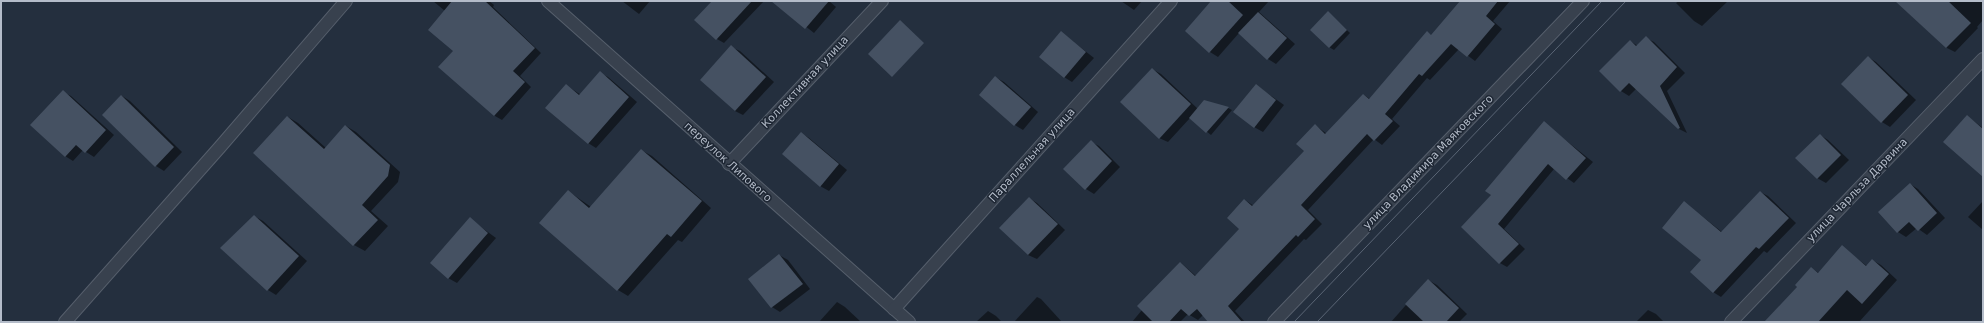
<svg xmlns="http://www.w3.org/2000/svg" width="1984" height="323" font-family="'DejaVu Sans',sans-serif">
<rect width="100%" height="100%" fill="#242f3e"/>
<g fill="#0007">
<path d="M 433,1 L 489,1 L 494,5 L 493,7 L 541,53 L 520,76 L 531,87 L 502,120 L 495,116 L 440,67 L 454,51 L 445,11 Z"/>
<path d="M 622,1 L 650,1 L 639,14 Z"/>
<path d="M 713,1 L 764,1 L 724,43 L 717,39 Z"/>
<path d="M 776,1 L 829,1 L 836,7 L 814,33 L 775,2 Z"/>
<path d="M 1121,1 L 1142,1 L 1134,10 Z"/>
<path d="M 1214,1 L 1269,1 L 1259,12 L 1295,44 L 1276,64 L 1268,59 L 1239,33 L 1218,57 L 1210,52 Z"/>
<path d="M 1462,1 L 1510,1 L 1493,21 L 1502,29 L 1475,61 L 1459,49 L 1430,80 L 1427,78 L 1392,119 L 1400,126 L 1382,145 L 1374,139 L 1308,210 L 1322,224 L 1306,240 L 1304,239 L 1235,311 L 1245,322 L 1209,322 L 1203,315 L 1198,320 L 1188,314 L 1180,322 L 1132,322 L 1181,263 L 1196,276 L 1240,229 L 1245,200 L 1254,206 L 1305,151 L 1315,125 L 1327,134 L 1364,95 L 1370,99 L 1427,32 L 1432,36 Z"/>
<path d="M 1679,1 L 1728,1 L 1702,26 L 1694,21 L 1676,3 Z"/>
<path d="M 1912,1 L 1983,1 L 1983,20 L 1977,27 L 1978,28 L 1955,52 L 1947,48 L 1905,9 Z"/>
<path d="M 1328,12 L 1350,33 L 1334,50 L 1329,47 Z"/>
<path d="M 1061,32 L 1094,58 L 1072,82 L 1064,77 Z"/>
<path d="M 1646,38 L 1654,42 L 1685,73 L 1667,91 L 1687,133 L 1679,129 L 1637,88 L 1629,96 L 1621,91 L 1630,41 L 1638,46 Z"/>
<path d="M 731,47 L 740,51 L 774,82 L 743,115 L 735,111 Z"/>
<path d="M 1868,57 L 1876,62 L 1916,100 L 1890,127 L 1882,122 Z"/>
<path d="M 1152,69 L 1161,74 L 1198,109 L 1228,108 L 1232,110 L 1211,135 L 1190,118 L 1168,142 L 1159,138 Z"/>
<path d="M 600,73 L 608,77 L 637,102 L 596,148 L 588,143 L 566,85 L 581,95 Z"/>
<path d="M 995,77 L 1004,82 L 1038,112 L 1023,130 L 1015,125 Z"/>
<path d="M 1256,85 L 1284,105 L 1263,132 L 1254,127 Z"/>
<path d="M 63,92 L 71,96 L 114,135 L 94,157 L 83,150 L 73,161 L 65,156 Z"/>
<path d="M 122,96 L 130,101 L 182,152 L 164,171 L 156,166 Z"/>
<path d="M 1967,116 L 1983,128 L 1983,175 Z"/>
<path d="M 288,117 L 298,123 L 326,148 L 346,126 L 356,132 L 400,172 L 398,182 L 371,211 L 388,226 L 365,251 L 354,245 L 254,153 Z"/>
<path d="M 1544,123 L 1593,162 L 1574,183 L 1554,169 L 1504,229 L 1525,249 L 1507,267 L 1500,263 L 1462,227 L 1493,195 Z"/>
<path d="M 801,133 L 809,138 L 847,170 L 829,191 L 820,186 Z"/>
<path d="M 1820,135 L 1828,140 L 1849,160 L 1826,183 L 1817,178 Z"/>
<path d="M 1091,142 L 1099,146 L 1120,167 L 1094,194 L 1086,189 Z"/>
<path d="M 641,150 L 652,156 L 711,208 L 682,242 L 678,240 L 628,296 L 618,290 L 540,223 L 568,191 L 591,207 Z"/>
<path d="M 1910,184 L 1918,189 L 1945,218 L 1927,235 L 1917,228 L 1906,237 L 1898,232 Z"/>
<path d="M 1760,192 L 1768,196 L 1796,223 L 1767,253 L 1764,251 L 1721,297 L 1713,292 L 1684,202 L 1722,232 Z"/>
<path d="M 1029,198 L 1037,203 L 1065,230 L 1037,259 L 1028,255 Z"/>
<path d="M 1983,201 L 1983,230 L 1968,217 Z"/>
<path d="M 254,216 L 263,221 L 307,261 L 276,295 L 268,290 L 221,248 Z"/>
<path d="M 470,219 L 496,238 L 457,283 L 448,278 Z"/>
<path d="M 1842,247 L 1867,266 L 1872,260 L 1881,265 L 1897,280 L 1859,322 L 1765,322 L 1799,287 L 1811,268 L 1819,273 Z"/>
<path d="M 779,255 L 788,260 L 810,289 L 780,312 L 772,307 Z"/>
<path d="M 1428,280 L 1437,285 L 1467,314 L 1459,322 L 1391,322 Z"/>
<path d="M 1037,297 L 1041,299 L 1062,322 L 1014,322 Z"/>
<path d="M 837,302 L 845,307 L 861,322 L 819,322 Z"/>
<path d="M 1648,310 L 1656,314 L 1664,322 L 1636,322 Z"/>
<path d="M 988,311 L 996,316 L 1002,322 L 976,322 Z"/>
</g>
<g fill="#455162">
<path d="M 452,1 L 485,1 L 535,48 L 513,71 L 525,82 L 494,116 L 438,67 L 453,51 L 428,30 Z"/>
<path d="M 712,1 L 752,1 L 716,40 L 694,20 Z"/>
<path d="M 771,1 L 829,1 L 805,29 Z"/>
<path d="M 1211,1 L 1228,1 L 1243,15 L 1209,53 L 1185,31 Z"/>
<path d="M 1460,1 L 1498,1 L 1486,16 L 1495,24 L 1467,57 L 1451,44 L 1422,76 L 1419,74 L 1385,114 L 1393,121 L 1374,141 L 1367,134 L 1301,205 L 1315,219 L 1298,237 L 1296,235 L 1228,306 L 1242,322 L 1208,322 L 1197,309 L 1189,316 L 1181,309 L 1169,322 L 1153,322 L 1137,306 L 1180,262 L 1195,276 L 1239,229 L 1227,218 L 1244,199 L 1252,206 L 1304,151 L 1296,144 L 1315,124 L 1325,134 L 1363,94 L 1369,99 L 1427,31 L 1431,35 Z"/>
<path d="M 1895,1 L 1948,1 L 1971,23 L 1946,48 Z"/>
<path d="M 1328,11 L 1347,30 L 1329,48 L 1310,30 Z"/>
<path d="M 1258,12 L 1287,38 L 1267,60 L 1238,33 Z"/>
<path d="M 900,20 L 924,43 L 892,77 L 868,54 Z"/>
<path d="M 1061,31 L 1086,52 L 1064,78 L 1039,57 Z"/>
<path d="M 1646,36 L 1677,67 L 1660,86 L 1680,128 L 1678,129 L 1629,83 L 1620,92 L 1599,71 L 1630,40 L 1636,46 Z"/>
<path d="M 731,45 L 766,77 L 735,111 L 700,80 Z"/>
<path d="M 1868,56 L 1908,95 L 1881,123 L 1841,84 Z"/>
<path d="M 1152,68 L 1191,104 L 1159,139 L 1120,102 Z"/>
<path d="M 600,71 L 629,97 L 588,144 L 545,108 L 566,84 L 579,95 Z"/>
<path d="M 995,76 L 1031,107 L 1014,126 L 979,95 Z"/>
<path d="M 1256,84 L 1276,100 L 1254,128 L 1233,112 Z"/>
<path d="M 63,90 L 106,130 L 85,153 L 76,145 L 65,157 L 30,125 Z"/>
<path d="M 121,95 L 174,147 L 155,167 L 102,115 Z"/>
<path d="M 1204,100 L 1229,107 L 1206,133 L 1189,118 Z"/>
<path d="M 1967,115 L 1983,129 L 1983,177 L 1943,142 Z"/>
<path d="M 287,116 L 324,149 L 345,125 L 390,165 L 388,176 L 362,205 L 378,220 L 353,246 L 253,153 Z"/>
<path d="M 1544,121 L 1586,158 L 1566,180 L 1548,164 L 1498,224 L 1519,244 L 1499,264 L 1461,227 L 1491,195 L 1485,191 Z"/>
<path d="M 801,132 L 839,164 L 820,187 L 782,154 Z"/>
<path d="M 1820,134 L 1841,155 L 1817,179 L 1795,158 Z"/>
<path d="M 1091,140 L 1112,161 L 1085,190 L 1063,169 Z"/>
<path d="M 641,149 L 702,201 L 671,237 L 667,234 L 617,291 L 539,223 L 568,190 L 589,208 Z"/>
<path d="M 1910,183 L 1937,213 L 1918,231 L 1909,222 L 1897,233 L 1878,212 Z"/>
<path d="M 1760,191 L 1789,218 L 1759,249 L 1756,247 L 1713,293 L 1690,272 L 1701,260 L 1662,228 L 1684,201 L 1721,232 Z"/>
<path d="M 1029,197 L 1058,224 L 1028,255 L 999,228 Z"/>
<path d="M 254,215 L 299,256 L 267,291 L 220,248 Z"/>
<path d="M 470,217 L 488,233 L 448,279 L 430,263 Z"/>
<path d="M 1842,245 L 1866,266 L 1872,259 L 1889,274 L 1862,304 L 1847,290 L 1818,322 L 1764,322 L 1797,287 L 1795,285 L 1811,267 L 1818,273 Z"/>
<path d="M 779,254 L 803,284 L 771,308 L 748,279 Z"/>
<path d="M 1428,279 L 1459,308 L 1446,322 L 1424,322 L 1405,304 Z"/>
</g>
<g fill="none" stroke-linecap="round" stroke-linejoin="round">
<g stroke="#565f6c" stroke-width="14">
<g id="service">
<path d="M 548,1 L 909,322"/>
<path d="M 729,164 L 882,1"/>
<path d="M 894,309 L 1171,1"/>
<path d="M 65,322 L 220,147 L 346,1"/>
<path d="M 1274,322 L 1583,1"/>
<path d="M 1731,322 L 1983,59"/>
</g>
</g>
<use href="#service" stroke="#38414e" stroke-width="12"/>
<g stroke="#5a6575" stroke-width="1">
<path d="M 1294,322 L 1602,1"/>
<path d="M 1317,322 L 1626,1"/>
</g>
</g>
<g text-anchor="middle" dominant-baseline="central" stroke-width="3" stroke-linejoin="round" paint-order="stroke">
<g font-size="11" fill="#b4bcc9" stroke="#1d2633">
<text transform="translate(805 82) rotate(-47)">Коллективная улица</text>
<text transform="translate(1032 155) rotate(-48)">Параллельная улица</text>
<text transform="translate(728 162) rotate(42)">переулок Липового</text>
<text transform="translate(1428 162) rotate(-46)">улица Владимира Маяковского</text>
<text transform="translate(1857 190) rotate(-46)">улица Чарльза Дарвина</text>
</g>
</g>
<rect width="1984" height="323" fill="none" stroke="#b4bcc9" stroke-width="4"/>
</svg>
